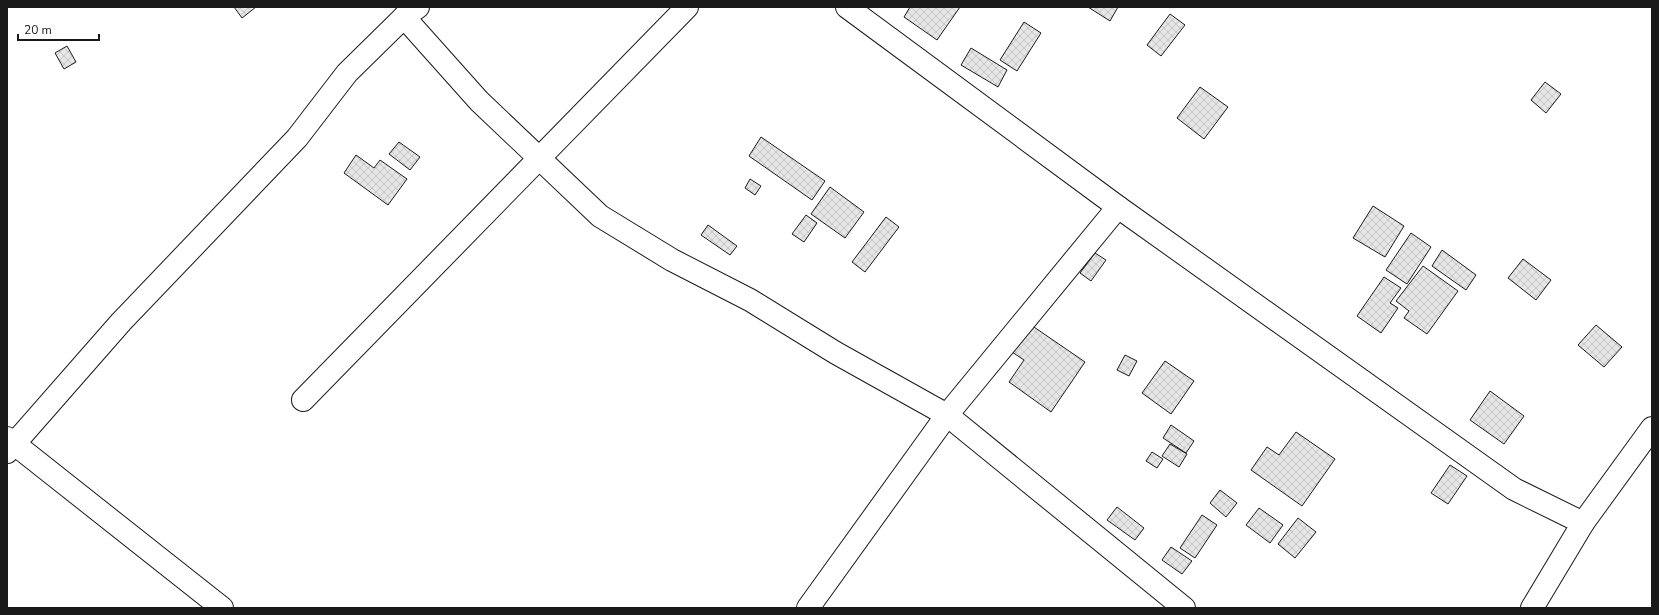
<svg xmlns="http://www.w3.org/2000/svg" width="1659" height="615" font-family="'Nunito Sans',sans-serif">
<defs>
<pattern id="building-cross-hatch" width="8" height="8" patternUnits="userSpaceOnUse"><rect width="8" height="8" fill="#e6e6e6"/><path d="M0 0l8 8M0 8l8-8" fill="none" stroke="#c5c5c5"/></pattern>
</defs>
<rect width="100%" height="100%" fill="#fff"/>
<g fill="url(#building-cross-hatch)" stroke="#1a1a1a">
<path d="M 234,7 L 256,7 L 242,18 Z"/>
<path d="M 910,7 L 960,7 L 937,40 L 904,17 Z"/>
<path d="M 1088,7 L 1118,7 L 1110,21 Z"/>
<path d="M 1170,14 L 1185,25 L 1161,56 L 1147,45 Z"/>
<path d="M 1024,22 L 1041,33 L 1017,71 L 1000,60 Z"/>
<path d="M 67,46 L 76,62 L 64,69 L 55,53 Z"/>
<path d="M 971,48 L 1007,70 L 998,87 L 961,65 Z"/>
<path d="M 1545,82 L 1561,94 L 1546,113 L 1531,100 Z"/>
<path d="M 1200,87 L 1228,107 L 1204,139 L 1177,118 Z"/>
<path d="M 761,137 L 825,181 L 812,200 L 749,156 Z"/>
<path d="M 399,142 L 420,157 L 410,170 L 389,154 Z"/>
<path d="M 356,155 L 374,168 L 380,160 L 407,179 L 388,205 L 344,173 Z"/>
<path d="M 750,179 L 761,186 L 755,195 L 745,188 Z"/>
<path d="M 830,187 L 864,212 L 845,238 L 811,214 Z"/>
<path d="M 1373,206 L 1404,226 L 1385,257 L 1353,238 Z"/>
<path d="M 806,215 L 817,223 L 804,242 L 792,234 Z"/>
<path d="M 886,217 L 899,227 L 865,272 L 852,262 Z"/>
<path d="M 708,225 L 737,246 L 730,255 L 701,235 Z"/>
<path d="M 1411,233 L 1431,247 L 1407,284 L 1386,270 Z"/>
<path d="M 1442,250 L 1476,275 L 1466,290 L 1432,266 Z"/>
<path d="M 1095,253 L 1106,260 L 1091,281 L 1080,273 Z"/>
<path d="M 1523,259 L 1551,280 L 1536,300 L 1508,278 Z"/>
<path d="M 1423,266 L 1458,291 L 1427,334 L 1404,318 L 1409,311 L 1396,301 Z"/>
<path d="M 1384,277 L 1401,288 L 1390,303 L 1398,308 L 1381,333 L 1357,316 Z"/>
<path d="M 1031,325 L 1085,362 L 1051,412 L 1009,382 L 1024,360 L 1012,352 Z"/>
<path d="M 1596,325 L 1622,347 L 1604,367 L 1578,345 Z"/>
<path d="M 1125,355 L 1137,361 L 1129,376 L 1117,370 Z"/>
<path d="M 1165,361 L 1194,381 L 1171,414 L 1142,393 Z"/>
<path d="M 1490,391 L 1524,416 L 1504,444 L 1470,420 Z"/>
<path d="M 1171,425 L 1194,441 L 1186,453 L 1163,438 Z"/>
<path d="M 1296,432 L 1335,459 L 1302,506 L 1251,470 L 1267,447 L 1279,455 Z"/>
<path d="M 1170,444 L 1187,454 L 1179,467 L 1162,456 Z"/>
<path d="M 1152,452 L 1163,459 L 1157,468 L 1146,461 Z"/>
<path d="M 1450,465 L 1467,476 L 1448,504 L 1431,493 Z"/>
<path d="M 1220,490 L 1237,503 L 1226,517 L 1210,503 Z"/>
<path d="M 1117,507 L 1144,528 L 1135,540 L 1107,520 Z"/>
<path d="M 1259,508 L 1283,525 L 1270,543 L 1246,525 Z"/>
<path d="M 1202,515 L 1217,525 L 1195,558 L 1180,548 Z"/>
<path d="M 1298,518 L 1316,532 L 1295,558 L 1278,544 Z"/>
<path d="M 1171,547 L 1192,561 L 1182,574 L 1162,560 Z"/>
</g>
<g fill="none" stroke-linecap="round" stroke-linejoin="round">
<g stroke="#1a1a1a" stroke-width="24">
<g id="minor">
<path d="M 418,7 L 404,17 L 479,101 L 600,216 L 672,260 L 750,300 L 836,353 L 947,415 L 1184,608"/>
<path d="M 847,7 L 1118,207 L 1514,489 L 1583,523 L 1532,608"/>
<path d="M 303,400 L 687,7"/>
<path d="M 7,438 L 222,608"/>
<path d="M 7,452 L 121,322 L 297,138 L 347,73 L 404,17"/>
<path d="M 1583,523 L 1652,428"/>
<path d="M 808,608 L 947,415 L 1118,207"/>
</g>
</g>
<use href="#minor" stroke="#fff" stroke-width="22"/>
</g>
<rect width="1659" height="615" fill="none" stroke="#1a1a1a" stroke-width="16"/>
<path d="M18 34v6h81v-6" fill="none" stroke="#1a1a1a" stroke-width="2"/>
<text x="24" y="34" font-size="12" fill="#1a1a1a" stroke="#ffffff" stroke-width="3" paint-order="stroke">20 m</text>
</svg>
